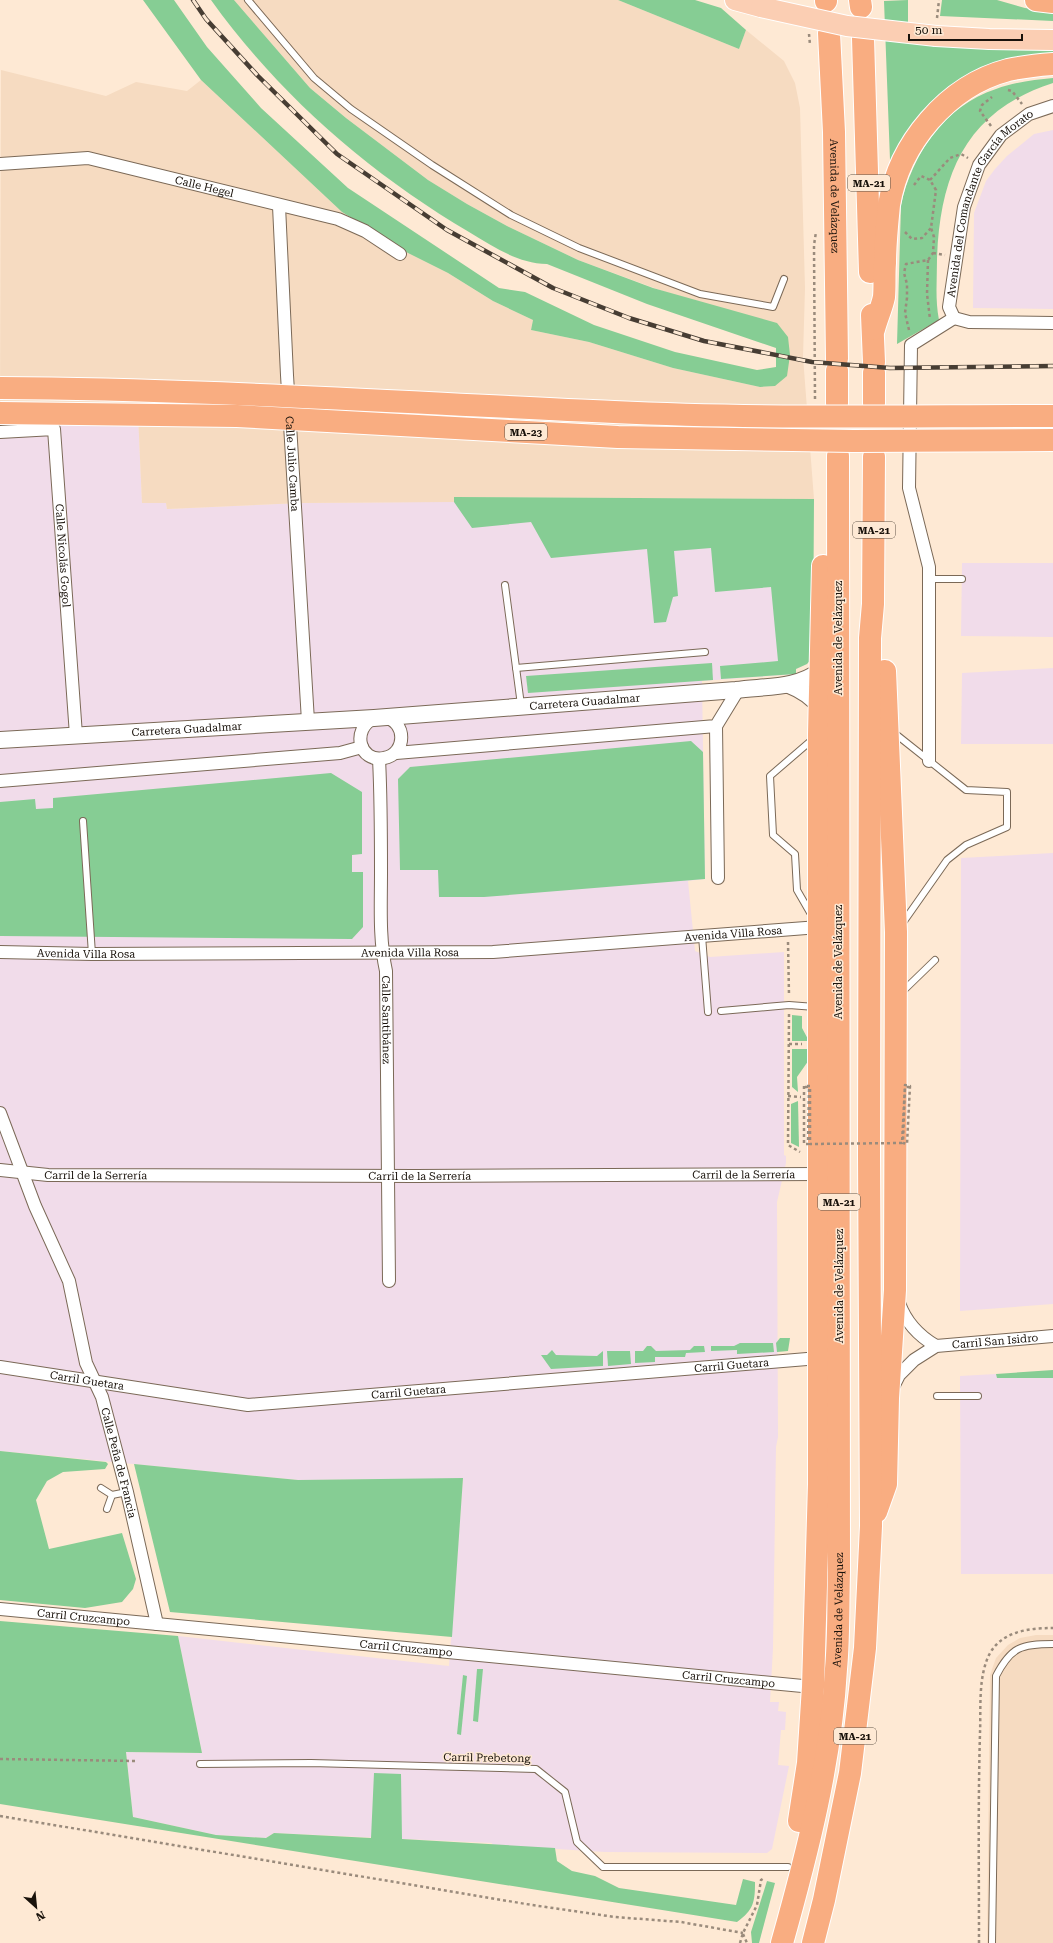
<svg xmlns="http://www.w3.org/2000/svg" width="1053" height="1943" font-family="'Roboto Serif',serif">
<rect width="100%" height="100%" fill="#fee9d4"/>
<g fill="#f1dcea">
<path d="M 1053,130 L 1053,309 L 973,308 L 974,213 L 986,181 L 995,169 L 1007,156 L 1034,134 Z"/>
<path d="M 138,413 L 142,503 L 166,503 L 167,509 L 301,503 L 814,499 L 807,664 L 796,669 L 796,674 L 702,681 L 705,879 L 688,881 L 695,951 L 710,957 L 784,952 L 784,1155 L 786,1156 L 786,1163 L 777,1202 L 778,1437 L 776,1447 L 773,1648 L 770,1702 L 779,1702 L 778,1711 L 786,1712 L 785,1730 L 781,1730 L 778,1765 L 789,1766 L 772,1849 L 767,1853 L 605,1852 L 492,1845 L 492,1843 L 274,1833 L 266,1838 L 216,1835 L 133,1817 L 126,1752 L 202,1753 L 178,1636 L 449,1666 L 463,1479 L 298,1480 L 0,1451 L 0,418 Z"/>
<path d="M 962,563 L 1053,563 L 1053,637 L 961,636 Z"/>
<path d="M 1053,668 L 1053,744 L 961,744 L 962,673 Z"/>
<path d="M 1053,853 L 1053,1304 L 960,1311 L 961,858 Z"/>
<path d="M 996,1374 L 998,1378 L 1053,1378 L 1053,1574 L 961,1574 L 960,1376 Z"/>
</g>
<g fill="#f6dbc1">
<path d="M 234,0 L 618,0 L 739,49 L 746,30 L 784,61 L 795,83 L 800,108 L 805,288 L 803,357 L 814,499 L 454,497 L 454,502 L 301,503 L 167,509 L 166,503 L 142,503 L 138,413 L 0,418 L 1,70 L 106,96 L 136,82 L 187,91 L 201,80 L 342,212 L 408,253 L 448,273 L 493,301 L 533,320 L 531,330 L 589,342 L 673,368 L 760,387 L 775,386 L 788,337 L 578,260 L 507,226 L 467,204 L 428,180 L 346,118 L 310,88 Z"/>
<path d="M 1036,1635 L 1053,1635 L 1053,1943 L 987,1943 L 990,1675 L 996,1658 L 1008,1645 L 1020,1638 Z"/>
</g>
<g fill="#86cd94">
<path d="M 143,0 L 174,0 L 207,47 L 261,108 L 348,188 L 499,288 L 525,292 L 594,325 L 675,352 L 757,370 L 776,367 L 776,348 L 647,304 L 547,264 C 517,263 494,247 469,232 C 369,173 279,95 211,0 L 234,0 L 310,88 L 346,118 L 428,180 L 467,204 L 507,226 L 578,260 L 653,288 L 777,323 L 788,337 L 790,355 L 787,376 L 775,386 L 760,387 L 673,368 L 589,342 L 531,330 L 533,320 L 493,301 L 448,273 L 408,253 L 342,212 L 201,80 Z"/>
<path d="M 618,0 L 695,0 L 721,8 L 746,30 L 739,49 Z"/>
<path d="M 908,0 L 908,38 L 985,47 L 1053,51 L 1053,57 L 1002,65 L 894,160 L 890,160 L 884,1 Z"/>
<path d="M 942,0 L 997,0 L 1025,8 L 1053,12 L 1053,21 L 940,16 Z"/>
<path d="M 1053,78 L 1053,83 C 966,111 940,174 937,259 C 937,280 935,300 939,320 L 897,344 L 901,205 C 912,155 944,106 996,89 C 1014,82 1034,80 1053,78 Z"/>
<path d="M 454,497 L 814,499 L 813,657 L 807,664 L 796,669 L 796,674 L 721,679 L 720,666 L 778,661 L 771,587 L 715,592 L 711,548 L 674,551 L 678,596 L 673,597 L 666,622 L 654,623 L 647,549 L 551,558 L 531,522 L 472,528 L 454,502 Z"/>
<path d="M 712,663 L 713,680 L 528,693 L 526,676 Z"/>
<path d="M 691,741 L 703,752 L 705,879 L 484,897 L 439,897 L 438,870 L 400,870 L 398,779 L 410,767 Z"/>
<path d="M 331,773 L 362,792 L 362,854 L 352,855 L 352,872 L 363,872 L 363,927 L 352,939 L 0,936 L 0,802 L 35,799 L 36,809 L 53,808 L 53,798 Z"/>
<path d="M 792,1015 L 802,1016 L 802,1028 L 809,1041 L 792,1041 Z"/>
<path d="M 792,1049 L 812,1049 L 811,1057 L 797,1077 L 798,1092 L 792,1087 Z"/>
<path d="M 798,1101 L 799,1147 L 791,1143 L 791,1104 Z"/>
<path d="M 780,1338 L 790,1338 L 788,1351 L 777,1352 L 776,1343 Z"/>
<path d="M 740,1343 L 773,1343 L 774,1352 L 737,1354 L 737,1350 L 711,1351 L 711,1346 L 734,1346 Z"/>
<path d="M 647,1346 L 651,1346 L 656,1351 L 690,1350 L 694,1346 L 704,1346 L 705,1352 L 686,1353 L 685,1357 L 655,1357 L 655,1362 L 635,1363 L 635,1351 L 643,1351 Z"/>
<path d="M 552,1350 L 556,1355 L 597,1356 L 603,1351 L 603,1366 L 551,1369 L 541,1355 L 547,1355 Z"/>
<path d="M 607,1351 L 630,1351 L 631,1364 L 608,1366 Z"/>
<path d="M 1053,1370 L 1053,1378 L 997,1378 L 996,1374 Z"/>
<path d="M 0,1451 L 106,1462 L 108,1464 L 105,1469 L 63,1472 L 47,1481 L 36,1500 L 49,1549 L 122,1533 L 136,1579 L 133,1589 L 122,1602 L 85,1608 L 0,1600 Z"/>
<path d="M 134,1464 L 298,1480 L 463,1478 L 452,1637 L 170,1612 Z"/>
<path d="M 0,1621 L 178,1636 L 202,1753 L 126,1752 L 133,1817 L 216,1835 L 266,1838 L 274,1833 L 371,1838 L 374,1773 L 401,1774 L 402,1839 L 555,1848 L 557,1861 L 572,1871 L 595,1876 L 619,1888 L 736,1905 L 743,1879 L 755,1882 C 755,1901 754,1910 737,1922 L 0,1804 Z"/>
<path d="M 477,1669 L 483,1669 L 478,1722 L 473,1721 Z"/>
<path d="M 463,1675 L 467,1676 L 461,1735 L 457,1734 Z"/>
<path d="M 767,1881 L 775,1883 L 759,1943 L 752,1943 L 751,1932 Z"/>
</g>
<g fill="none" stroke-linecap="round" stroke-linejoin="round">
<g stroke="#7b6957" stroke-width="8">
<g id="service">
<path d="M 248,0 L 314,78 L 351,109 L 432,165 L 511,215 L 579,248 L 700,294 L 773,307 L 784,279"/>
<path d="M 929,579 L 962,579"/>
<path d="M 505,585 L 521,705"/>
<path d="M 516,668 L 705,652"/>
<path d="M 893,732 L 966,790 L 1007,792 L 1007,827 L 966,845 L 947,860 L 902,924"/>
<path d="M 83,821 L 92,954"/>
<path d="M 812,916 L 797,890 L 795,854 L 773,835 L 770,776 L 813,739"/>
<path d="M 702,936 L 708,1012"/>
<path d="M 902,992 L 935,960"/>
<path d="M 721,1011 L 789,1005 L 815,1007"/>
<path d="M 937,1396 L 978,1396"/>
<path d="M 101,1488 L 112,1495 L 107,1509"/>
<path d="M 112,1495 L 127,1492"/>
<path d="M 200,1764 L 311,1763 L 536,1769 L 565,1792 L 577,1842 L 603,1867 L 788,1867"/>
<path d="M 992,1943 L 996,1676 C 1011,1647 1021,1644 1053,1644"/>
</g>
</g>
<g stroke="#7b6957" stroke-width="14">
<g id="minor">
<path id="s1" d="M 0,164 L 88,158 L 338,219 L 365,231 L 400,254"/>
<path id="s2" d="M 279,206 L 287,375 L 308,721"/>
<path id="s3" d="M 954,318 L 949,307 L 964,207 L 979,165 L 1001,135 L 1029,114 L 1053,106"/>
<path d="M 954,318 L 969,322 L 1053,323"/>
<path id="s4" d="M 0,432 L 54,429 L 76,735"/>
<path d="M 374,718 C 351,729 359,763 384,758 C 407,754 407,721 384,717"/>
<path d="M 716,726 L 718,878"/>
<path d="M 396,753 L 716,726 L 738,690"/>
<path id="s5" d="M 379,759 C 381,797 381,835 381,873 C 381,905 379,939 386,971 L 389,1281"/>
<path d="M 929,761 L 929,567 L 909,488 L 911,345 L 954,318"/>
<path d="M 0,781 L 340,753 L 362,747"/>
<path id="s6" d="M 0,952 L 92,954 L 493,952 L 819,927"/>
<path id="s7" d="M 0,1113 L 35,1206 L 69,1281 L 86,1363 L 102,1397 L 127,1492 L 157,1624"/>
<path id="s8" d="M 0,1170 L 48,1175 L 416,1176 L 819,1174"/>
<path d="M 899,1303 C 906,1323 919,1336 936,1346"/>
<path id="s9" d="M 0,1367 L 248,1405 L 819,1358"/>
<path id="s10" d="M 893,1387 L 899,1375 L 914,1360 L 936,1346 L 1053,1336"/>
<path id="s11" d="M 0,1609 L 813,1687"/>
</g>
</g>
<g stroke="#7b6957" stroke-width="18">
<g id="tertiary">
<path d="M 789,685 C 802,690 811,696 820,707"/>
<path id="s12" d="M 0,740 L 374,718 L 736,690 C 765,686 797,689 821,670"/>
</g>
</g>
<g stroke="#fff" stroke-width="22">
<g id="primary">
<path d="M 735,0 L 761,7"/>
<path d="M 936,36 L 989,39 L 1053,40"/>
</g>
</g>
<g stroke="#fff" stroke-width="24">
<g id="motorway">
<path d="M 826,0 L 826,1"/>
<path d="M 860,0 L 861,7"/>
<path d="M 1036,0 L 1053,2"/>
<path id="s13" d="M 829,33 L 834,132 L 837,359"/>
<path d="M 863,38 L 870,272"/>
<path d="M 872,315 L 874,362"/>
<path d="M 874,329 C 877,318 882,307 884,297 C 885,286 884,274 885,263 C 885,244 887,225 889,205 C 899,144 947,86 1008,70 C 1022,67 1039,65 1053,64"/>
<path d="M 837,371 L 837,403"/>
<path d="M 874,373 L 874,403"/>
<path d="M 876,1512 L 886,1484 L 888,1398 L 895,1290 L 896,932 L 885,671"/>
<path d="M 799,1821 L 808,1763 L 813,1687 L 819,1484 L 819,734 L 823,566"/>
<path id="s14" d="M 782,1943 C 807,1854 831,1762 836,1669 C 839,1637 838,1604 839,1572 L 838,456"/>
<path d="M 813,1943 L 824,1900 L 850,1773 L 865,1648 L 871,1526 L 869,1155 L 870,638 L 873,604 L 874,457"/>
</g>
</g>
<g stroke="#9a8b7c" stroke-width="2.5" stroke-dasharray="3 3" stroke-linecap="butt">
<path d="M 937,18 L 939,0"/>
<path d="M 809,34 L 810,45"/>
<path d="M 1008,90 L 1012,91 L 1022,104"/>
<path d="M 991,126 L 980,111 L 982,105 L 992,97"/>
<path d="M 930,180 L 950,158 L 961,154 L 968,158"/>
<path d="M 905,232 L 912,239 L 922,238 L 931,228"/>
<path d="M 933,253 L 945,255"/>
<path d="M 928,260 L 927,294 L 930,319"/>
<path d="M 909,330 L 905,313 L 907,298 L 907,284 L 904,273 L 906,264 L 928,260 L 933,253 L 934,237 L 931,228 L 936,190 L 930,180 L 921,176 L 914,185"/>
<path d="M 815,399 L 814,245 L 816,232"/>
<path d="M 788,942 L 789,995"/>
<path d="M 789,1014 L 788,1145 L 800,1152"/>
<path d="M 789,1044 L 802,1044"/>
<path d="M 788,1096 L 801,1097"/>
<path d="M 0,1759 L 137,1761"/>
<path d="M 0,1816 L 532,1905 L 615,1917 L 681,1922 L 743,1933"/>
<path d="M 743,1934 L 747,1943"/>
<path d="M 740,1943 L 743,1933 L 757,1905 L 761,1880 L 764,1878"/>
<path d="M 979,1943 C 979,1873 978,1803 980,1733 C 981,1708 978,1678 989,1655 C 1001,1631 1030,1628 1053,1628"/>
</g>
<use href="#service" stroke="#fff" stroke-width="6"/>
<use href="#minor" stroke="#fff" stroke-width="12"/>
<use href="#tertiary" stroke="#fff" stroke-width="16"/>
<use href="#primary" stroke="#fbceb3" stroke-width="20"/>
<use href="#motorway" stroke="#f9ad81" stroke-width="22"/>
<g stroke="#473d33" stroke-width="4.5">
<path id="rail" d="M 193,0 L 206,19 L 258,76 L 337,154 L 447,230 L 553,288 L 629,318 L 704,341 L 812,362 L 890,368 L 1053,366"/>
</g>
<use href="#rail" stroke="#fee9d4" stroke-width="3" stroke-dasharray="9" stroke-linecap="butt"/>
<g stroke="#fff" stroke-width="22" stroke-linecap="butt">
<path id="primary-bridge" d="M 761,7 L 847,26 L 936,36"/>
</g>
<g stroke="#fff" stroke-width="24" stroke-linecap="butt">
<g id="motorway-bridge">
<path d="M 0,388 C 205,389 409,403 614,412 C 760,419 907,416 1053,416"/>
<path d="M 0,413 L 237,416 L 618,437 L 853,441 L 1053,440"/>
</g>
</g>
<path stroke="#9a8b7c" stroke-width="2.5" stroke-dasharray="3 3" stroke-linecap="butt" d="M 805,1087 L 809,1087 L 808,1144 L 804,1144 L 804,1086 L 810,1086 L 810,1144 L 902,1143 L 905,1085 L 910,1086 L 907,1144 L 903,1143 L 905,1087 L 909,1087"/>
<use href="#primary-bridge" stroke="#fbceb3" stroke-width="20"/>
<use href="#motorway-bridge" stroke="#f9ad81" stroke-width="22"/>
</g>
<g text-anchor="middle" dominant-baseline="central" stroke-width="3" stroke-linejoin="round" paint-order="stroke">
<g fill="#fee9d4" stroke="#5e5247" stroke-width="1">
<rect x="848" y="175" width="42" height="16" rx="3"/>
<rect x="505" y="424" width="42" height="16" rx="3"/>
<rect x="853" y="522" width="42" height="16" rx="3"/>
<rect x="818" y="1194" width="42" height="16" rx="3"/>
<rect x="834" y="1728" width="42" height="16" rx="3"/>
</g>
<g font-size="10" font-weight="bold" fill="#19120b">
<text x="869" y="183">MA-21</text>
<text x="526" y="432">MA-23</text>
<text x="874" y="530">MA-21</text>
<text x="839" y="1202">MA-21</text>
<text x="855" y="1736">MA-21</text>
</g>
<g font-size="11" fill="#19120b" stroke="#fee9d4">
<text stroke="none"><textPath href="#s1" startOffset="208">Calle Hegel</textPath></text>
<text stroke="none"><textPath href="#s13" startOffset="163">Avenida de Velázquez</textPath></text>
<text stroke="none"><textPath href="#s3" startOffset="128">Avenida del Comandante García Morato</textPath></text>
<text stroke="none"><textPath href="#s2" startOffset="258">Calle Julio Camba</textPath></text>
<text stroke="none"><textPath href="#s4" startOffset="181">Calle Nicolás Gogol</textPath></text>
<text transform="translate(838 638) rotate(-90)">Avenida de Velázquez</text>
<text stroke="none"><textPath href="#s12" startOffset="586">Carretera Guadalmar</textPath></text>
<text stroke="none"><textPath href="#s12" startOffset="187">Carretera Guadalmar</textPath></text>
<text stroke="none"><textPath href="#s6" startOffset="734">Avenida Villa Rosa</textPath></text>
<text stroke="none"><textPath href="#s6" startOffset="86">Avenida Villa Rosa</textPath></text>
<text stroke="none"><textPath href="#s6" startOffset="410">Avenida Villa Rosa</textPath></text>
<text transform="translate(838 962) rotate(-90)">Avenida de Velázquez</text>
<text stroke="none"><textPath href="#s5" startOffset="261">Calle Santibánez</textPath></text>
<text stroke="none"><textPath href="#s8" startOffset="96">Carril de la Serrería</textPath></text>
<text stroke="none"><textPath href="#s8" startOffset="744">Carril de la Serrería</textPath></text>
<text stroke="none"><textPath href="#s8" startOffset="420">Carril de la Serrería</textPath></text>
<text transform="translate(839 1286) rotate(-90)">Avenida de Velázquez</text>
<text stroke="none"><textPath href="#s10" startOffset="120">Carril San Isidro</textPath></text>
<text stroke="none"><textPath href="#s9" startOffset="736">Carril Guetara</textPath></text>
<text stroke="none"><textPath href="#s9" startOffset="88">Carril Guetara</textPath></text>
<text stroke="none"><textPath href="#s9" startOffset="412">Carril Guetara</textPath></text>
<text stroke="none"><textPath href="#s7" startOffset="371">Calle Peña de Francia</textPath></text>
<text stroke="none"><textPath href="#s14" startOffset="339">Avenida de Velázquez</textPath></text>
<text stroke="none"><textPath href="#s11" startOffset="84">Carril Cruzcampo</textPath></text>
<text stroke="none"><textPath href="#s11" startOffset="408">Carril Cruzcampo</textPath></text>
<text stroke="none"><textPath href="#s11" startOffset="732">Carril Cruzcampo</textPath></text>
<text transform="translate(487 1758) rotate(1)">Carril Prebetong</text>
</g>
</g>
<g transform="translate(36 1907) rotate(153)" stroke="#fee9d4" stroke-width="3" paint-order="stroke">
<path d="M0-3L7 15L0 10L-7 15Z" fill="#19120b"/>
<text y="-6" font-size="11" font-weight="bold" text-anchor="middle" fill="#19120b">N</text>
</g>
<path d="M909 34v6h113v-6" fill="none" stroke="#19120b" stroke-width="2"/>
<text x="915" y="34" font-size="12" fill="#19120b" stroke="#fee9d4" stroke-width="3" paint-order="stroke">50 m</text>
</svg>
